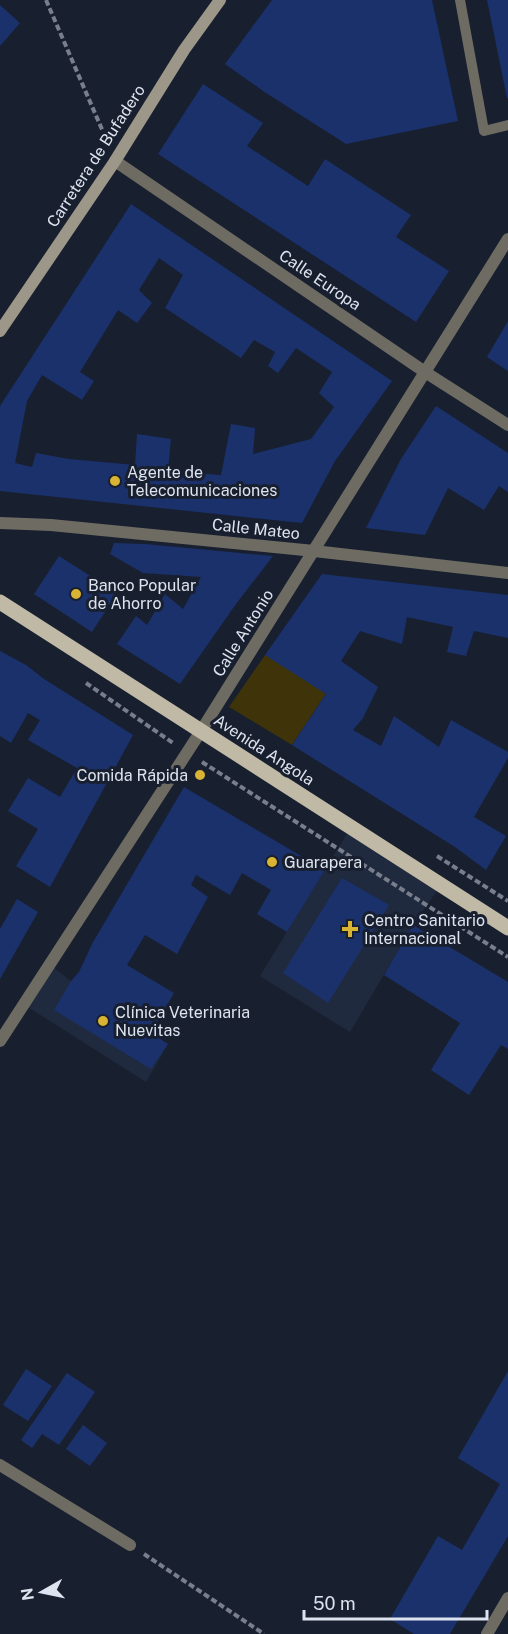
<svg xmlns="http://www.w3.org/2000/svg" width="508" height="1634" font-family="'Public Sans',sans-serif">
<rect width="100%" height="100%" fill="#181f2f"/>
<g fill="#202a3f">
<path d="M 351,827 L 441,885 L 413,925 L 350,1032 L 260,976 Z"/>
<path d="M 49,964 L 71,981 L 168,1044 L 146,1082 L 23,1004 Z"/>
</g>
<path fill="#3f3309" d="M 265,655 L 327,692 L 292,745 L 229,707 Z"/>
<g fill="#1a316c" fill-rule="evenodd">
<path d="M 272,0 L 432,0 L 458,121 L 346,144 L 266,93 L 225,64 Z"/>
<path d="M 487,0 L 508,0 L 508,98 L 507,98 Z"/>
<path d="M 0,5 L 20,23 L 0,46 Z"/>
<path d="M 203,84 L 263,123 L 247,146 L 308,186 L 325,159 L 411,215 L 396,237 L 449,271 L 416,322 L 158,154 Z"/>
<path d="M 131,204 L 392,381 L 335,461 L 302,523 L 0,491 L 0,406 ZM 159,258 L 183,275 L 165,308 L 241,358 L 254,340 L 275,352 L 268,366 L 278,373 L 296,348 L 332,372 L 319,393 L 334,407 L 311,439 L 253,454 L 255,428 L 231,424 L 221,475 L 168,471 L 171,439 L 137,434 L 135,465 L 69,459 L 36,453 L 32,467 L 15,463 L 27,401 L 42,375 L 82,400 L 94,381 L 80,372 L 118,310 L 137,323 L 152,303 L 139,290 Z"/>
<path d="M 508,321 L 508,371 L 487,357 Z"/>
<path d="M 436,406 L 508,453 L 508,492 L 499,486 L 484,510 L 448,488 L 425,535 L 366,528 L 401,459 Z"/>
<path d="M 114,543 L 145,544 L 273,556 L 236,604 L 180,684 L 117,644 L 136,616 L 147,625 L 165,594 L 183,609 L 201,577 L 143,573 L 110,554 Z"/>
<path d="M 59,556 L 117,593 L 92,632 L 34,594 Z"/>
<path d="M 322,574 L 508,595 L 508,638 L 474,631 L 466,656 L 447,652 L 453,627 L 407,617 L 402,644 L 360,631 L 341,661 L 378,687 L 363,718 L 353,730 L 381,746 L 394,716 L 439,747 L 451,720 L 508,752 L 508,758 L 474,817 L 506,836 L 486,870 L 455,847 L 292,745 L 326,694 L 265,655 Z"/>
<path d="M 0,651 L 26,665 L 44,679 L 133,735 L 50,887 L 16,866 L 38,829 L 8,811 L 28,778 L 60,797 L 77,768 L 28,740 L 40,720 L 28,713 L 11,743 L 0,736 Z"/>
<path d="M 184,787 L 325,870 L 287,932 L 257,914 L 271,890 L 242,873 L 230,895 L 196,875 L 191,885 L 208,897 L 177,954 L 145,935 L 127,965 L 174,993 L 151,1033 L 168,1044 L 151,1069 L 54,1010 L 71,981 L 79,972 L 92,944 Z"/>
<path d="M 342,878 L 389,905 L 328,1003 L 283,973 Z"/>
<path d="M 17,899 L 38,912 L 0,979 L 0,929 Z"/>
<path d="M 413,925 L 508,982 L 508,1049 L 501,1045 L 469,1095 L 431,1070 L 460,1023 L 384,975 Z"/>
<path d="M 26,1369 L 52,1386 L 28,1421 L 3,1405 Z"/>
<path d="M 508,1371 L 508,1536 L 450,1634 L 414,1634 L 390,1619 L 438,1536 L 462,1550 L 500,1484 L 458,1458 Z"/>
<path d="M 67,1373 L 95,1392 L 59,1445 L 42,1434 L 32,1448 L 21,1440 Z"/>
<path d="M 83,1425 L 107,1443 L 90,1466 L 66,1449 Z"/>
</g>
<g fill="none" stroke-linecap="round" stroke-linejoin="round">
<g stroke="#787e8c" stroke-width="4" stroke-dasharray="6 3" stroke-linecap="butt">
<path d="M 46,0 L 107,141"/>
<path d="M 86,683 L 173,743"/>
<path d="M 202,762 L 508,957"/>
<path d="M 437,856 L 508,901"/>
<path d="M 144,1554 L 264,1634"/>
</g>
<path stroke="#6e6b62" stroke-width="10" d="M 460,0 L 484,131 L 508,125"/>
<g stroke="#6e6b62" stroke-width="12">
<path d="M 115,161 L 425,372 L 508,425"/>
<path d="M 0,523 L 51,525 L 314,551 L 508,573"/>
<path d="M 0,1041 L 201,731 L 508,239"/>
<path d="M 0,1465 L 130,1545"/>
<path d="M 487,1634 L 508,1598"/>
</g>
<path stroke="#9c9788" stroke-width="12" d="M 0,331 L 115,161 L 184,50 L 220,0"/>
<path stroke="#bfb9a5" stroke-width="15" d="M 0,602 L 508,928"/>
</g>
<g fill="#d9b334" stroke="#181f2f" stroke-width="2">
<circle cx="115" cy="481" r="6"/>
<circle cx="76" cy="594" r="6"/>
<circle cx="200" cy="775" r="6"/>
<circle cx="272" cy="862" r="6"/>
<path d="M347 920h6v6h6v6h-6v6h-6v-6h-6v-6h6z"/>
<circle cx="103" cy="1021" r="6"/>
</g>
<g text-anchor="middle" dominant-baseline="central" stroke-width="6" stroke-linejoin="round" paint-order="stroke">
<g font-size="16" fill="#dee4ef" stroke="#181f2f">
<text transform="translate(96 156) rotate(-57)">Carretera de Bufadero</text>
<text transform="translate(320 280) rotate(34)">Calle Europa</text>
<text transform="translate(256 529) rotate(6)">Calle Mateo</text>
<text transform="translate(243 633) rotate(-58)">Calle Antonio</text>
<text transform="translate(264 750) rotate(33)">Avenida Angola</text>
</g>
<g font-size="16" fill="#dee4ef" stroke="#181f2f" text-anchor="start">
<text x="127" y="472">Agente de<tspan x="127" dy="18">Telecomunicaciones</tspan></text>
<text x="88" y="585">Banco Popular<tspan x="88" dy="18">de Ahorro</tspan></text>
<text x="188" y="775" text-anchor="end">Comida Rápida</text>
<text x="284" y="862">Guarapera</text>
<text x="364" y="920">Centro Sanitario<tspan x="364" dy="18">Internacional</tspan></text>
<text x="115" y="1012">Clínica Veterinaria<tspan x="115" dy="18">Nuevitas</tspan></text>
</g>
</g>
<g transform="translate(42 1592) rotate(261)" stroke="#181f2f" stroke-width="4.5" paint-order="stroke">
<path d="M0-4.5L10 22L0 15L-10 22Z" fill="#dee4ef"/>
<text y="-9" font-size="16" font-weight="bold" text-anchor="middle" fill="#dee4ef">N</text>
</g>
<path d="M304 1610v9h183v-9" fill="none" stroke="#dee4ef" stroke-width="3"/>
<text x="313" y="1610" font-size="18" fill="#dee4ef" stroke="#181f2f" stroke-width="4.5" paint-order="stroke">50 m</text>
</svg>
